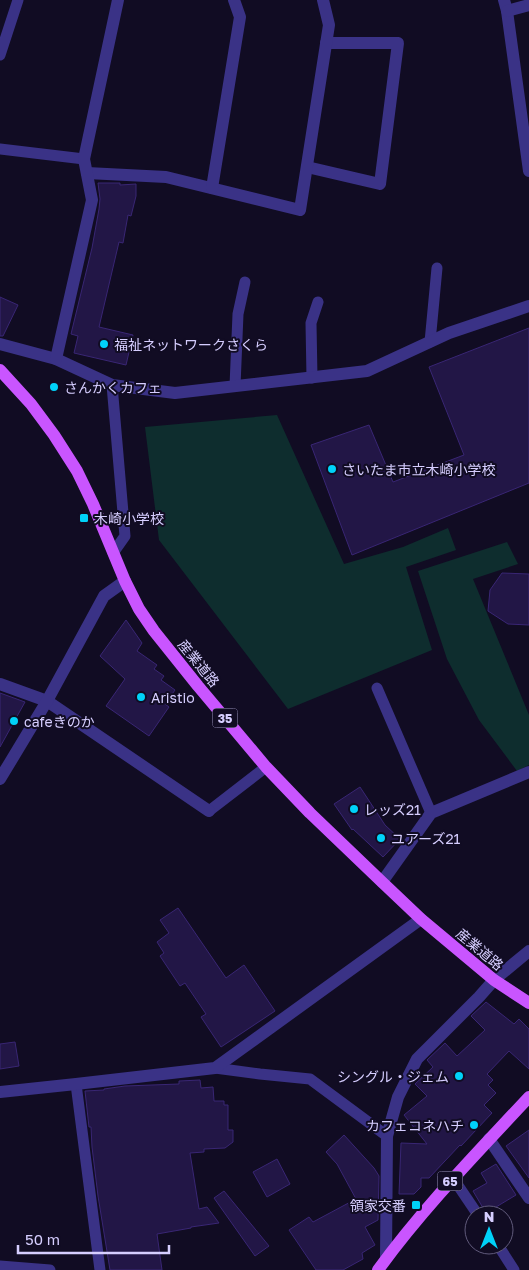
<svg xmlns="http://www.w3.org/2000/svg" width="529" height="1270" font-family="'Golos Text','Noto Sans JP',sans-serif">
<rect width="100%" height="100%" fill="#110c23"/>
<g fill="#0e2d2e">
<path d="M 277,415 L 344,564 L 403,547 L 448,528 L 456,550 L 406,567 L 432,650 L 288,709 L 159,540 L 145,427 Z"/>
<path d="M 507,542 L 518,564 L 473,579 L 529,715 L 529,765 L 517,771 L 479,720 L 447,659 L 418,571 Z"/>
</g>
<g fill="#221646" stroke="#392674">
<path d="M 98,183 L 120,183 L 120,185 L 136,184 L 136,196 L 131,216 L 128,215 L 123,243 L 119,242 L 99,327 L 133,335 L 126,365 L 74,353 L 78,336 L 71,334 L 92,248 L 99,209 L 100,199 Z"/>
<path d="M 0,297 L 18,305 L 3,336 L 0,336 Z"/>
<path d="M 529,328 L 529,483 L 352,555 L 311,445 L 369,425 L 393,482 L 464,455 L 429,367 Z"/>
<path d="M 502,573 L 529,574 L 529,625 L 508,624 L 488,611 L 490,590 Z"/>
<path d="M 126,620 L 142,643 L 137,651 L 157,665 L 154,669 L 164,676 L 161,680 L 175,690 L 165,704 L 169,707 L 149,736 L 106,706 L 125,679 L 100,656 Z"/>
<path d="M 0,693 L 25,702 L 0,747 Z"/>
<path d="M 360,787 L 385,825 L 400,839 L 383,857 L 353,829 L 352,830 L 334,804 Z"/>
<path d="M 178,908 L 226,978 L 244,965 L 275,1011 L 221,1047 L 201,1017 L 206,1014 L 185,983 L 180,986 L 160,956 L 164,953 L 157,942 L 169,933 L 160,920 Z"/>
<path d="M 486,1002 L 514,1024 L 519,1019 L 529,1029 L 529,1069 L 509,1051 L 487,1074 L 493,1080 L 488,1085 L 496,1093 L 484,1105 L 492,1113 L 461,1146 L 460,1145 L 429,1178 L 421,1178 L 421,1187 L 414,1194 L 399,1194 L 401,1143 L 427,1144 L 404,1115 L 427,1096 L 415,1084 L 433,1067 L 427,1060 L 445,1043 L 457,1056 L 485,1030 L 471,1016 Z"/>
<path d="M 15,1042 L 19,1066 L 0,1069 L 0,1044 Z"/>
<path d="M 200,1080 L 201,1088 L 213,1087 L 214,1101 L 224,1101 L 224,1105 L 228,1105 L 228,1130 L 233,1130 L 233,1142 L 225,1148 L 204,1149 L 204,1152 L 190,1153 L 199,1209 L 207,1207 L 219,1223 L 191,1227 L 191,1228 L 157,1234 L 162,1270 L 110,1270 L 98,1196 L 92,1147 L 91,1127 L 89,1127 L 85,1091 L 104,1090 L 104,1089 L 125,1086 L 179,1084 L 179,1081 Z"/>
<path d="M 529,1130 L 529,1178 L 506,1146 Z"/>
<path d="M 344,1135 L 374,1168 L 379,1176 L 378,1220 L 365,1227 L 375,1245 L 362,1253 L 363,1259 L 343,1270 L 316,1270 L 289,1230 L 309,1217 L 313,1222 L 356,1199 L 337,1164 L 326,1152 Z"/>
<path d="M 277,1159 L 290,1184 L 267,1197 L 253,1172 Z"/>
<path d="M 496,1164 L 516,1195 L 486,1213 L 473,1191 L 487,1183 L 481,1173 Z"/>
<path d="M 224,1191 L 269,1246 L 255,1256 L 214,1198 Z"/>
</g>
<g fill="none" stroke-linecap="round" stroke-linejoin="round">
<g stroke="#3a3286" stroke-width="11">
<path d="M 0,55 L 18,0"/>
<path d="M 0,149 L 84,159"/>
<path d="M 430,342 L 437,268"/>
<path d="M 312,378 L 311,323 L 318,302"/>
<path d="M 112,385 L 125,536 L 113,553"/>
<path d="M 235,386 L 238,314 L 245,282"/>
<path d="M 377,688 L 431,813"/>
<path d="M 209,811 L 266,767"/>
<path d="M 215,1068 L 260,1074 L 310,1079 L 387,1136"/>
<path d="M 76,1084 L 100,1270"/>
<path d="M 453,1178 L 478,1215"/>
<path d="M 498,1245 L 514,1270"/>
<path d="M 0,1266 L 50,1270"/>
</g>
<g stroke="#3a3286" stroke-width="12">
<path d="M 504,0 L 507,11 L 529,171"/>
<path d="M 507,11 L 529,5"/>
<path d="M 307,167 L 380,184 L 398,43 L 326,43"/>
<path d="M 87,173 L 166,177 L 300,210 L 329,25 L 323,0"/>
<path d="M 212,188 L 240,17 L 234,0"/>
<path d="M 0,344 L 56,359 L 112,385 L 175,393 L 367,371 L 449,333 L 529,306"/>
<path d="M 56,359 L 92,200 L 84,159 L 118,0"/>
<path d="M 0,684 L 47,701 L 209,811"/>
<path d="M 0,779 L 47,701 L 104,596 L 125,581"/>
<path d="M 382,882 L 431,813 L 529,772"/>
<path d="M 0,1092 L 76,1084 L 215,1068 L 421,919"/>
<path d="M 489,1139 L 529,1198"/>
<path d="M 386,1258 L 387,1136 L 398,1097 L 417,1059 L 479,997 L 494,980 L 529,951"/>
</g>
<g stroke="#c955ff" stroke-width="12">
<path d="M 0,370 L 31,404 L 54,435 L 77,471 L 93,504 L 125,581 L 139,609 L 154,631 L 198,686 L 266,767 L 310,813 L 382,882 L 421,919 L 494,980 L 529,1003"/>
<path d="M 378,1270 C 423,1208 477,1153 529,1097"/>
</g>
</g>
<g fill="#00d2f9" stroke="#110c23" stroke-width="2">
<circle cx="104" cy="344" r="5"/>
<circle cx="54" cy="387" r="5"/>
<circle cx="332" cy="469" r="5"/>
<rect x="79" y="513" width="10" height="10" rx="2.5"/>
<circle cx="141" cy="697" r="5"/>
<circle cx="14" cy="721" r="5"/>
<circle cx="354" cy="809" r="5"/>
<circle cx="381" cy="838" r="5"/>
<circle cx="459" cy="1076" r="5"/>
<circle cx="474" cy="1125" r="5"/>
<rect x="411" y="1200" width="10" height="10" rx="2.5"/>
</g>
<g text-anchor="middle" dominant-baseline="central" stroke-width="4" stroke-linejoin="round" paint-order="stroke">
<g fill="#110c23" stroke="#9b94bd" stroke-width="1">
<rect x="212.5" y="708.5" width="25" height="19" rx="4"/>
<rect x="437.5" y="1171.5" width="25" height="19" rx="4"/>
</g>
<g font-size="12" font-weight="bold" fill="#d6ceff">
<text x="225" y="718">35</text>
<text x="450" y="1181">65</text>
</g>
<g font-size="14" fill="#d6ceff" stroke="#110c23" text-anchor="start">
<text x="114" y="344">福祉ネットワークさくら</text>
<text x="64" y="387">さんかくカフェ</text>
<text x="342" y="469">さいたま市立木崎小学校</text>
<text x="94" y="518">木崎小学校</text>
<text x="151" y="697">Aristio</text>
<text x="24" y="721">cafeきのか</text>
<text x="364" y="809">レッズ21</text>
<text x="391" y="838">ユアーズ21</text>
<text x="449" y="1076" text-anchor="end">シングル・ジェム</text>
<text x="464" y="1125" text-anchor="end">カフェコネハチ</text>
<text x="406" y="1205" text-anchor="end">領家交番</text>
</g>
<g font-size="14" fill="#d6ceff" stroke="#110c23">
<text transform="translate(199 663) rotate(51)">産業道路</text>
<text transform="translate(480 949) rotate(40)">産業道路</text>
</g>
</g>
<g transform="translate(489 1230)"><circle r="24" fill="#110c23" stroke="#605a7b"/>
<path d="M0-4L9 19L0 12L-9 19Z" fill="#00d2f9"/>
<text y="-8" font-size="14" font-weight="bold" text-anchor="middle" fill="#d6ceff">N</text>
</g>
<path d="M18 1245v8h151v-8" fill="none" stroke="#d6ceff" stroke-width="2.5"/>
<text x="25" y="1245" font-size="15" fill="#d6ceff" stroke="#110c23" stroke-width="4" paint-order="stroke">50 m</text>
</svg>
